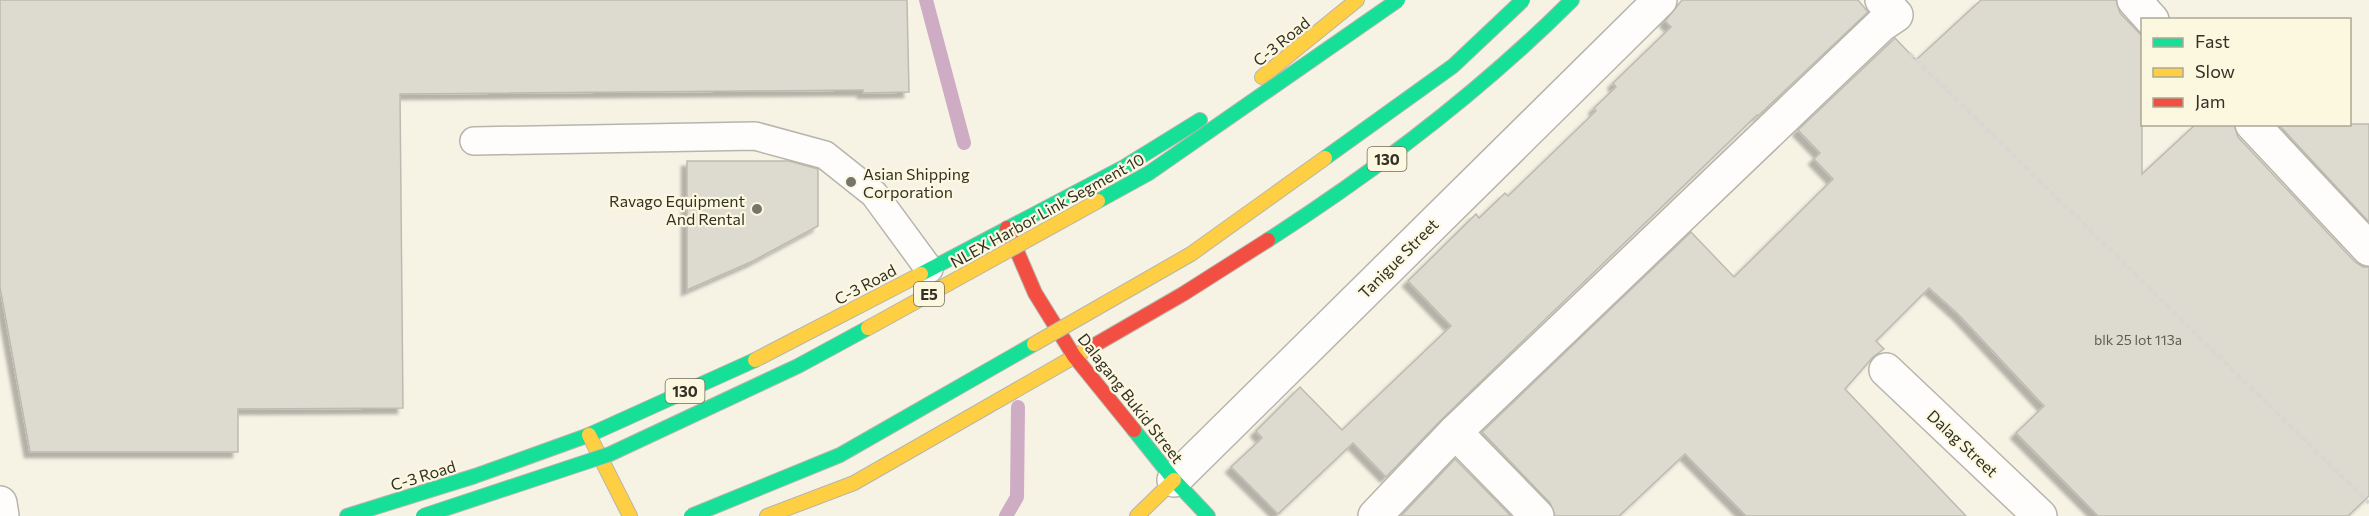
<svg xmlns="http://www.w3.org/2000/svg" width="2369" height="516" font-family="Commissioner,sans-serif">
<defs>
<filter id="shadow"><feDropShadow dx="-5.5" dy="5.5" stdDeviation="1.5" flood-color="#0004"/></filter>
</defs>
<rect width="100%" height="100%" fill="#f6f3e5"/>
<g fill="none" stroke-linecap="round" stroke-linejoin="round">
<g stroke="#ceacc3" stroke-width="14">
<path d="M 926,0 L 964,143"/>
<path d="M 1006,516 L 1017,497 L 1018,407"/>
</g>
</g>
<g fill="#dddbcf" stroke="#bdbbb1" stroke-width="1.5" filter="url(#shadow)">
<path d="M 0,0 L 907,0 L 909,92 L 863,93 L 863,90 L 400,94 L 403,408 L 238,409 L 238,452 L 30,452 L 0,287 Z"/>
<path d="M 1682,0 L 1858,0 L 1868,12 L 1758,116 L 1757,115 L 1442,419 L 1386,477 L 1353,443 L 1278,514 L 1231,467 L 1262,438 L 1256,431 L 1300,387 L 1342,430 L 1451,326 L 1408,281 L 1476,214 L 1479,218 L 1505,193 L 1508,196 L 1596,111 L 1594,108 L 1616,87 L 1613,83 L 1671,27 L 1665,21 Z"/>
<path d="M 1981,0 L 2116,0 L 2120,13 L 2142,36 L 2142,174 L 2196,124 L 2234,124 L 2238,137 L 2355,262 L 2363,267 L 2369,267 L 2369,496 L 2348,516 L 2098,516 L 2016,433 L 2044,406 L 1958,314 L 1929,288 L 1876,341 L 1884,349 L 1873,357 L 1845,389 L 1966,516 L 1746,516 L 1685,454 L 1619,516 L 1555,516 L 1550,503 L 1482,432 L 1691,232 L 1734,277 L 1833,179 L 1814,159 L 1820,153 L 1798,130 L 1893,40 L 1895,38 L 1916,60 Z"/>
<path d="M 2278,124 L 2369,124 L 2369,222 Z"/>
<path d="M 687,161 L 789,161 L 818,169 L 818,226 L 753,261 L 687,290 Z"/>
<path d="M 1455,459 L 1511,516 L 1401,516 Z"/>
</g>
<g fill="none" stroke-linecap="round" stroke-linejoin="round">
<g stroke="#b7b5ab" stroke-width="30">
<path id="lane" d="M 474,141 L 755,136 L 825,155 L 874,194 L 929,269"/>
</g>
<g stroke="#b7b5ab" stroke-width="36">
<g id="street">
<path d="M 2134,0 L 2152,20"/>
<path d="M 2252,124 L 2369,249"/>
<path d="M 1886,370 L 2040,516"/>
<path d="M 1455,432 L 1537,516"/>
<path d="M 1174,480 L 1660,0"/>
<path d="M 0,503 L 2,516"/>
<path d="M 1375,516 L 1455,432 L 1881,25 L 1896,15 L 1882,0"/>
</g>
</g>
<g stroke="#b7b5ab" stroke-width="16">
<g id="fast">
<path d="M 1268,240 C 1377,170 1481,91 1572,0"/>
<path d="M 921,274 L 1124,167 L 1200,120"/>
<path d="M 1134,430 L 1174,480 L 1208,516"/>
<path d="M 347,516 L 475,476 L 589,435 L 755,360"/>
</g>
</g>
<g stroke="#b7b5ab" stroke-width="16">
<g id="slow">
<path d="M 1262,77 L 1357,0"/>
<path d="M 755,360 L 921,274"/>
<path d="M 589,435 L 630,516"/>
<path d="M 767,516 L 854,483 L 1093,346"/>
<path d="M 1137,516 L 1174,480"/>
</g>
</g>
<g stroke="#b7b5ab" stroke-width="16">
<g id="jam">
<path d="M 1007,228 L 1035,293 L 1074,356 L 1134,430"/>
<path d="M 1093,346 L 1183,294 L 1268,240"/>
</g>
</g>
<path stroke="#d7d7d3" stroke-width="4" stroke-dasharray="6 3" stroke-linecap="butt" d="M 1909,53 L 2369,503"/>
<use href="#lane" stroke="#fefdfb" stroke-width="27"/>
<use href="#street" stroke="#fefdfb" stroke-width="33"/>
<use href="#fast" stroke="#16e098" stroke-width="14"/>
<use href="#slow" stroke="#ffcf43" stroke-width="14"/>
<use href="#jam" stroke="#f24e42" stroke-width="14"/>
<g stroke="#b7b5ab" stroke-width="16" stroke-linecap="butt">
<g id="fast-bridge">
<path d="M 1325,158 L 1453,66 L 1523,0"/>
<path d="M 1098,201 L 1149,173 L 1398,0"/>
<path d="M 423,516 L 610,454 L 798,366 L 868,328"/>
<path d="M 691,516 L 840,455 L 1034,344"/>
</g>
</g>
<g stroke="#b7b5ab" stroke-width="16" stroke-linecap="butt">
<g id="slow-bridge">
<path d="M 868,328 L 1098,201"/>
<path d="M 1034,344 L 1191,254 L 1325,158"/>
</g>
</g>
<use href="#fast-bridge" stroke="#16e098" stroke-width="14"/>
<use href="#slow-bridge" stroke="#ffcf43" stroke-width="14"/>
</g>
<g fill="#77746a" stroke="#fcf8df" stroke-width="2">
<circle cx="851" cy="182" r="6"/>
<circle cx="757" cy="209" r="6"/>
</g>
<g text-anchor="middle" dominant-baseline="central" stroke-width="4.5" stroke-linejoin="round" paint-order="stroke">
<g font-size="14" fill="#5e5c52">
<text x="2138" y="339">blk 25 lot 113a</text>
</g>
<g fill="#fcf8df" stroke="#6f6c5e" stroke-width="1.5">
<rect x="1367.5" y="147" width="39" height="24" rx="4.5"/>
<rect x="914" y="282" width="30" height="24" rx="4.5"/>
<rect x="665.5" y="379" width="39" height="24" rx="4.5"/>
</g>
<g font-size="15" font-weight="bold" fill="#323027">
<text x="1387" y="159">130</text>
<text x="929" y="294">E5</text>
<text x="685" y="391">130</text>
</g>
<g font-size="16" fill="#323027" stroke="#fcf8df">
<text transform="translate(1281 41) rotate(-39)">C-3 Road</text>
<text transform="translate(1047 210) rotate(-29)">NLEX Harbor Link Segment 10</text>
<text transform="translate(1398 258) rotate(-45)">Tanigue Street</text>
<text transform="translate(865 284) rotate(-28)">C-3 Road</text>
<text transform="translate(1131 398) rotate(52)">Dalagang Bukid Street</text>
<text transform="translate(1963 443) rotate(43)">Dalag Street</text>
<text transform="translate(423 475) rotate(-17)">C-3 Road</text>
</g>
<g font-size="16" fill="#323027" stroke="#fcf8df" text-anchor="start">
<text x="863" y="173">Asian Shipping<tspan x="863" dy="18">Corporation</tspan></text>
<text x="745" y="200" text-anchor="end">Ravago Equipment<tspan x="745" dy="18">And Rental</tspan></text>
</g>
</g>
<rect x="2141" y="18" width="210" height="108" fill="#fcf8df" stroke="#aba895" stroke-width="1.5"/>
<rect x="2153" y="38" width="30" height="9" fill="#16e098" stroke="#aba895" stroke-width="1.5"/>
<text x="2195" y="48" font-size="18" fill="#323027">Fast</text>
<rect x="2153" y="68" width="30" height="9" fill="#ffcf43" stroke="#aba895" stroke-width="1.5"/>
<text x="2195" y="78" font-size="18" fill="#323027">Slow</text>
<rect x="2153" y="98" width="30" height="9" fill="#f24e42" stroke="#aba895" stroke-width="1.5"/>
<text x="2195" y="108" font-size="18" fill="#323027">Jam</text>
</svg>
